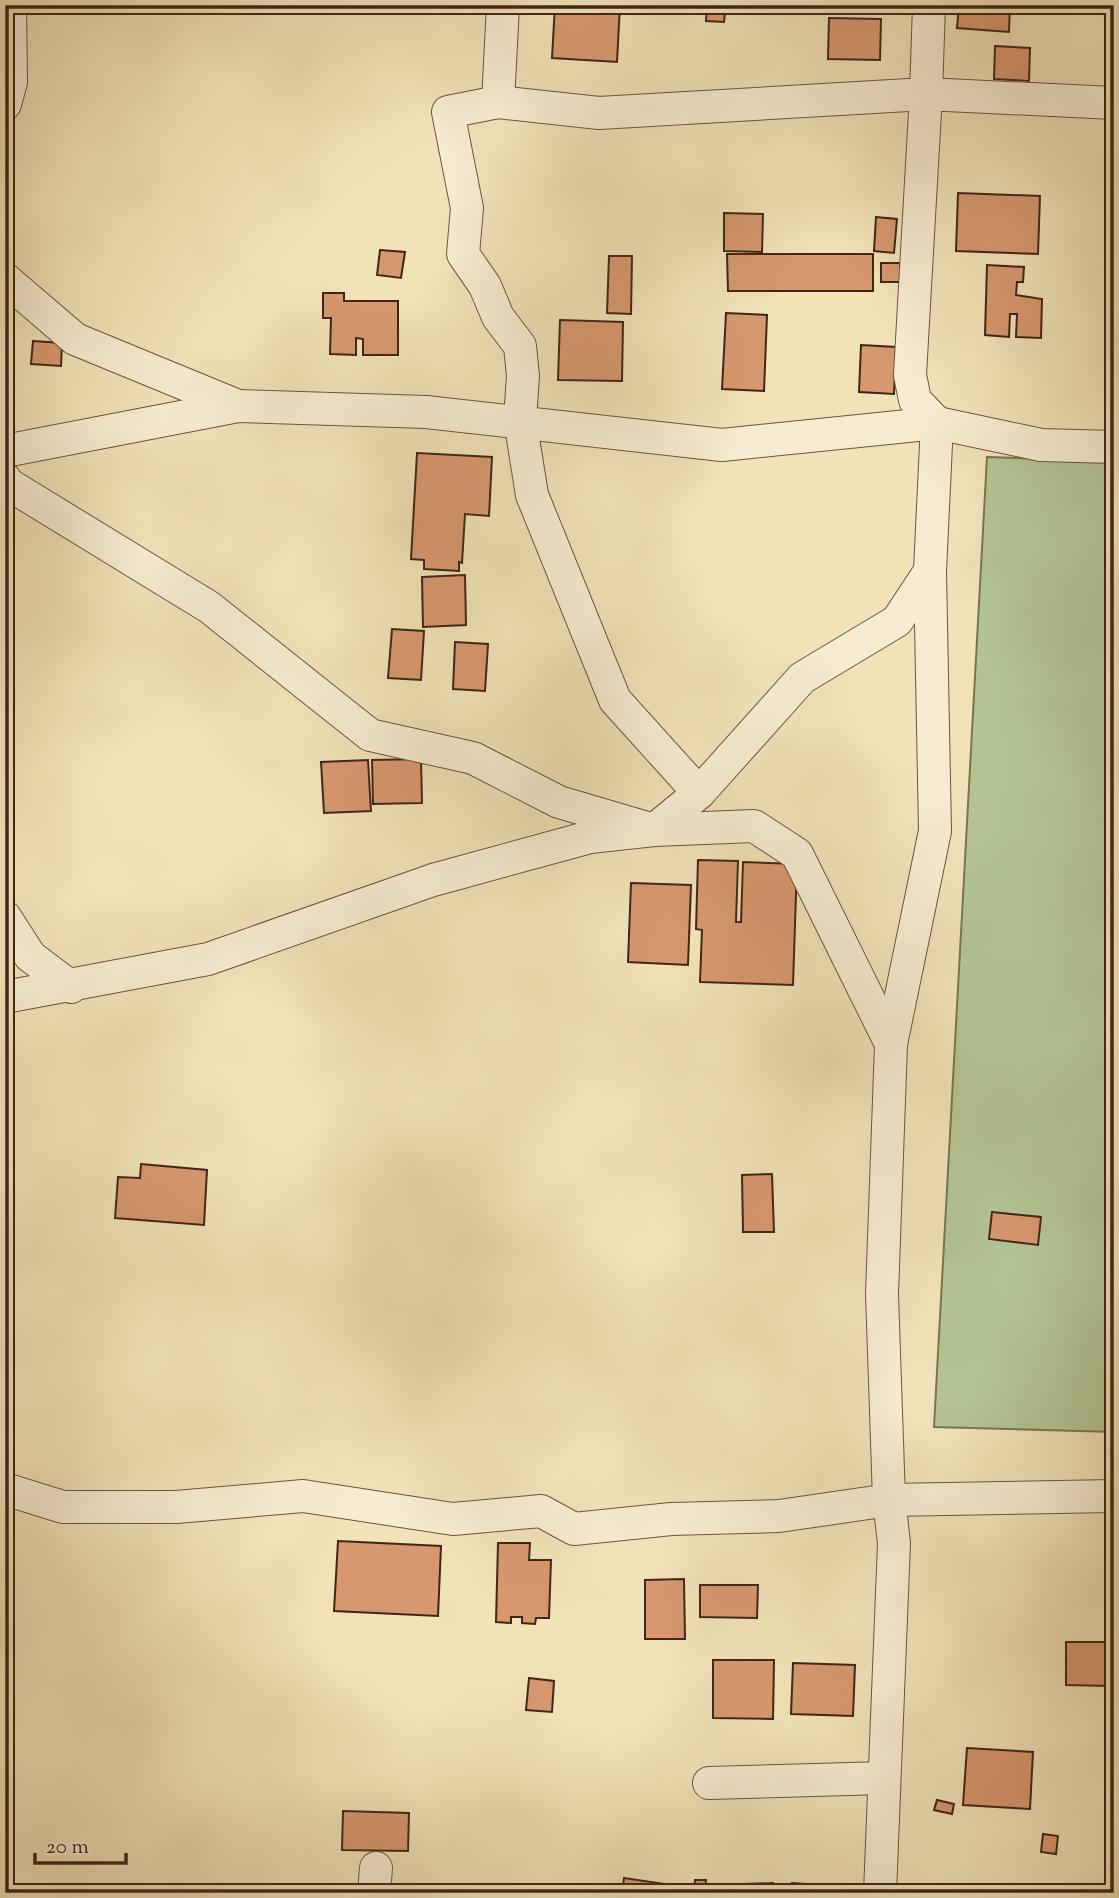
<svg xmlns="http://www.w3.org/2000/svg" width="1119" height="1898" font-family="'Sorts Mill Goudy',serif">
<rect width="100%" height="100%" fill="#f1e2b8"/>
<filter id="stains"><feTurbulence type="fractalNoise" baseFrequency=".00286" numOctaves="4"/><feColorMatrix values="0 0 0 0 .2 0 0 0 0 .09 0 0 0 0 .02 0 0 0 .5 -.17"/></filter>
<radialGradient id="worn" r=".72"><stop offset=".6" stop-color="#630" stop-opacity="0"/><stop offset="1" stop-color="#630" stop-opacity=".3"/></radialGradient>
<path fill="#b3c494" stroke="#7a7457" stroke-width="2" d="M 987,457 L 1114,461 L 1114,1432 L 934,1427 Z"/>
<g fill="#d7986f" stroke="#41251a" stroke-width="2">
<path d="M 555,5 L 620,5 L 617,62 L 552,58 Z"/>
<path d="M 707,5 L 726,5 L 724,22 L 706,21 Z"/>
<path d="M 750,5 L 813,5 L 813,8 Z"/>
<path d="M 859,5 L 882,5 L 882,13 L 860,14 Z"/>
<path d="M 959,5 L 1010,5 L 1009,32 L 957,28 Z"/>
<path d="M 829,18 L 881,19 L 880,60 L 828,59 Z"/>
<path d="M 995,46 L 1030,48 L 1029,81 L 994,79 Z"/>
<path d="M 958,193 L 1040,196 L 1038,254 L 956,251 Z"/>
<path d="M 724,213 L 763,214 L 762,252 L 724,251 Z"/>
<path d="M 876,217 L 897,219 L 894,253 L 874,251 Z"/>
<path d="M 380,250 L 405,252 L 401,278 L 377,275 Z"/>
<path d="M 727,254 L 873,254 L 873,291 L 728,291 Z"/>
<path d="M 609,256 L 632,256 L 631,314 L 607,313 Z"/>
<rect x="881" y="263" width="19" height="19"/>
<path d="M 987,265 L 1024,267 L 1023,282 L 1017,282 L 1016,295 L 1042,299 L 1041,338 L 1016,337 L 1017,314 L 1010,314 L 1009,337 L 985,335 Z"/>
<path d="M 323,293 L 344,293 L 344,301 L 398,301 L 398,355 L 363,355 L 363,339 L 356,338 L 356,355 L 330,354 L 331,318 L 323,318 Z"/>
<path d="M 726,313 L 767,315 L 764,391 L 722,389 Z"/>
<path d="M 560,320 L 623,322 L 622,381 L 558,380 Z"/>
<path d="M 33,341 L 62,343 L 61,366 L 31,364 Z"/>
<path d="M 861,345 L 896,347 L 894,394 L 859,392 Z"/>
<path d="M 417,453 L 492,457 L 489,516 L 465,514 L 462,563 L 459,562 L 459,571 L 424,569 L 424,560 L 411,559 Z"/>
<path d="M 465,575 L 466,625 L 423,627 L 422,577 Z"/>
<path d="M 392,629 L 424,631 L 421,680 L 388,678 Z"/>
<path d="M 455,642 L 488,644 L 485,691 L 453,689 Z"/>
<path d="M 421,759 L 422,803 L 373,804 L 372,760 Z"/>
<path d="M 368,760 L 371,811 L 324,813 L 321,762 Z"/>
<path d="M 698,860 L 738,861 L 736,922 L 741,922 L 743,862 L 797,864 L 793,985 L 700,982 L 702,930 L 696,929 Z"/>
<path d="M 631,883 L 691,885 L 688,965 L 628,962 Z"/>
<path d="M 141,1164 L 207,1170 L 204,1225 L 115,1218 L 118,1177 L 140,1178 Z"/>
<path d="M 772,1174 L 774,1232 L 743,1232 L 742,1175 Z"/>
<path d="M 992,1212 L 1041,1217 L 1038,1245 L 989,1239 Z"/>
<path d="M 338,1541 L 441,1546 L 438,1616 L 334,1611 Z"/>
<path d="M 498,1543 L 530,1543 L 529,1560 L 551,1560 L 549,1618 L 536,1618 L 535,1624 L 522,1623 L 522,1617 L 511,1617 L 511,1623 L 496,1622 Z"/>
<path d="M 684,1579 L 685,1639 L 645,1639 L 645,1580 Z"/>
<path d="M 700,1585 L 758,1585 L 757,1618 L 700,1617 Z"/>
<path d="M 1066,1642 L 1114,1642 L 1114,1680 L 1111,1686 L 1066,1685 Z"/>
<path d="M 713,1660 L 774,1660 L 773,1719 L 713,1718 Z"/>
<path d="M 793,1663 L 855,1665 L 853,1716 L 791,1714 Z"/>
<path d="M 529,1678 L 554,1681 L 552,1712 L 526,1710 Z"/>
<path d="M 967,1748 L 1033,1752 L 1030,1809 L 963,1805 Z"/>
<path d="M 937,1800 L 954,1804 L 952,1814 L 934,1810 Z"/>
<path d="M 343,1811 L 409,1813 L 408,1851 L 342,1850 Z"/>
<path d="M 1043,1834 L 1058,1836 L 1056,1854 L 1041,1852 Z"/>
<path d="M 624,1878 L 665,1884 L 664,1893 L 622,1893 Z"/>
<path d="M 695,1880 L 706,1880 L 705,1893 L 694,1893 Z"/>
<path d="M 6,1883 L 22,1887 L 21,1893 L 5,1893 Z"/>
<path d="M 773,1883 L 774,1893 L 716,1893 L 716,1885 Z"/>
<path d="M 792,1883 L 859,1888 L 858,1893 L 791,1893 Z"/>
</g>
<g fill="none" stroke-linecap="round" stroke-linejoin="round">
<g stroke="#6d5442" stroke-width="34">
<g id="minor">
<path d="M 503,5 L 498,102 L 599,113 L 926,94 L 929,5"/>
<path d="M 498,102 L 448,112 L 467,208 L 463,254 L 485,286 L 498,317 L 520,346 L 523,376 L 520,420 L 532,495 L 615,700 L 699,793"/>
<path d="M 5,104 L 11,82 L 10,5"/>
<path d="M 5,279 L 75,339 L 238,406"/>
<path d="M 937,423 L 915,400 L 910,375 L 926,94 L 1114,103"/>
<path d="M 5,451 L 238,406 L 426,412 L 722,445 L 937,423"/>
<path d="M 5,479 L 8,484 L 209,607 L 370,735 L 473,758 L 559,802 L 654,830 L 754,826 L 797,854 L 891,1044"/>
<path d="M 5,917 L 30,956 L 71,987"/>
<path d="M 5,997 L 208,959 L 433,880 L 590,837 L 654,830 L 699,793 L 802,678 L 897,621 L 930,571 L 937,423 L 1041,445 L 1114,447"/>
<path d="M 5,1489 L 63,1507 L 176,1507 L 303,1496 L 453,1519 L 541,1511 L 574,1529 L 671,1519 L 779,1516 L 889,1500 L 882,1294 L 891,1044 L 935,831 L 930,571"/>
<path d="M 709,1783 L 884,1778"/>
<path d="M 374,1893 L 376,1868"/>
<path d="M 880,1893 L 894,1543 L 889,1500 L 1114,1496"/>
</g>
</g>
<use href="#minor" stroke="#f6ecd1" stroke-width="32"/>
</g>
<rect width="1119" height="1898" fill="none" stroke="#f1e2b8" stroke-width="28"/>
<rect x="7" y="7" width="1105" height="1884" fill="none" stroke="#41251a" stroke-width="3.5"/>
<rect x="14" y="14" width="1091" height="1870" fill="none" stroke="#41251a" stroke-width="2"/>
<path d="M35 1853v10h91v-10" fill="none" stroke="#41251a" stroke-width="3.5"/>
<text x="46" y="1853" font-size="21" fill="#41251a" stroke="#f6ecd1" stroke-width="5" paint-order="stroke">20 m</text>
<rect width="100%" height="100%" filter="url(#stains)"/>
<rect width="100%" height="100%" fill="url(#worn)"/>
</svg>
